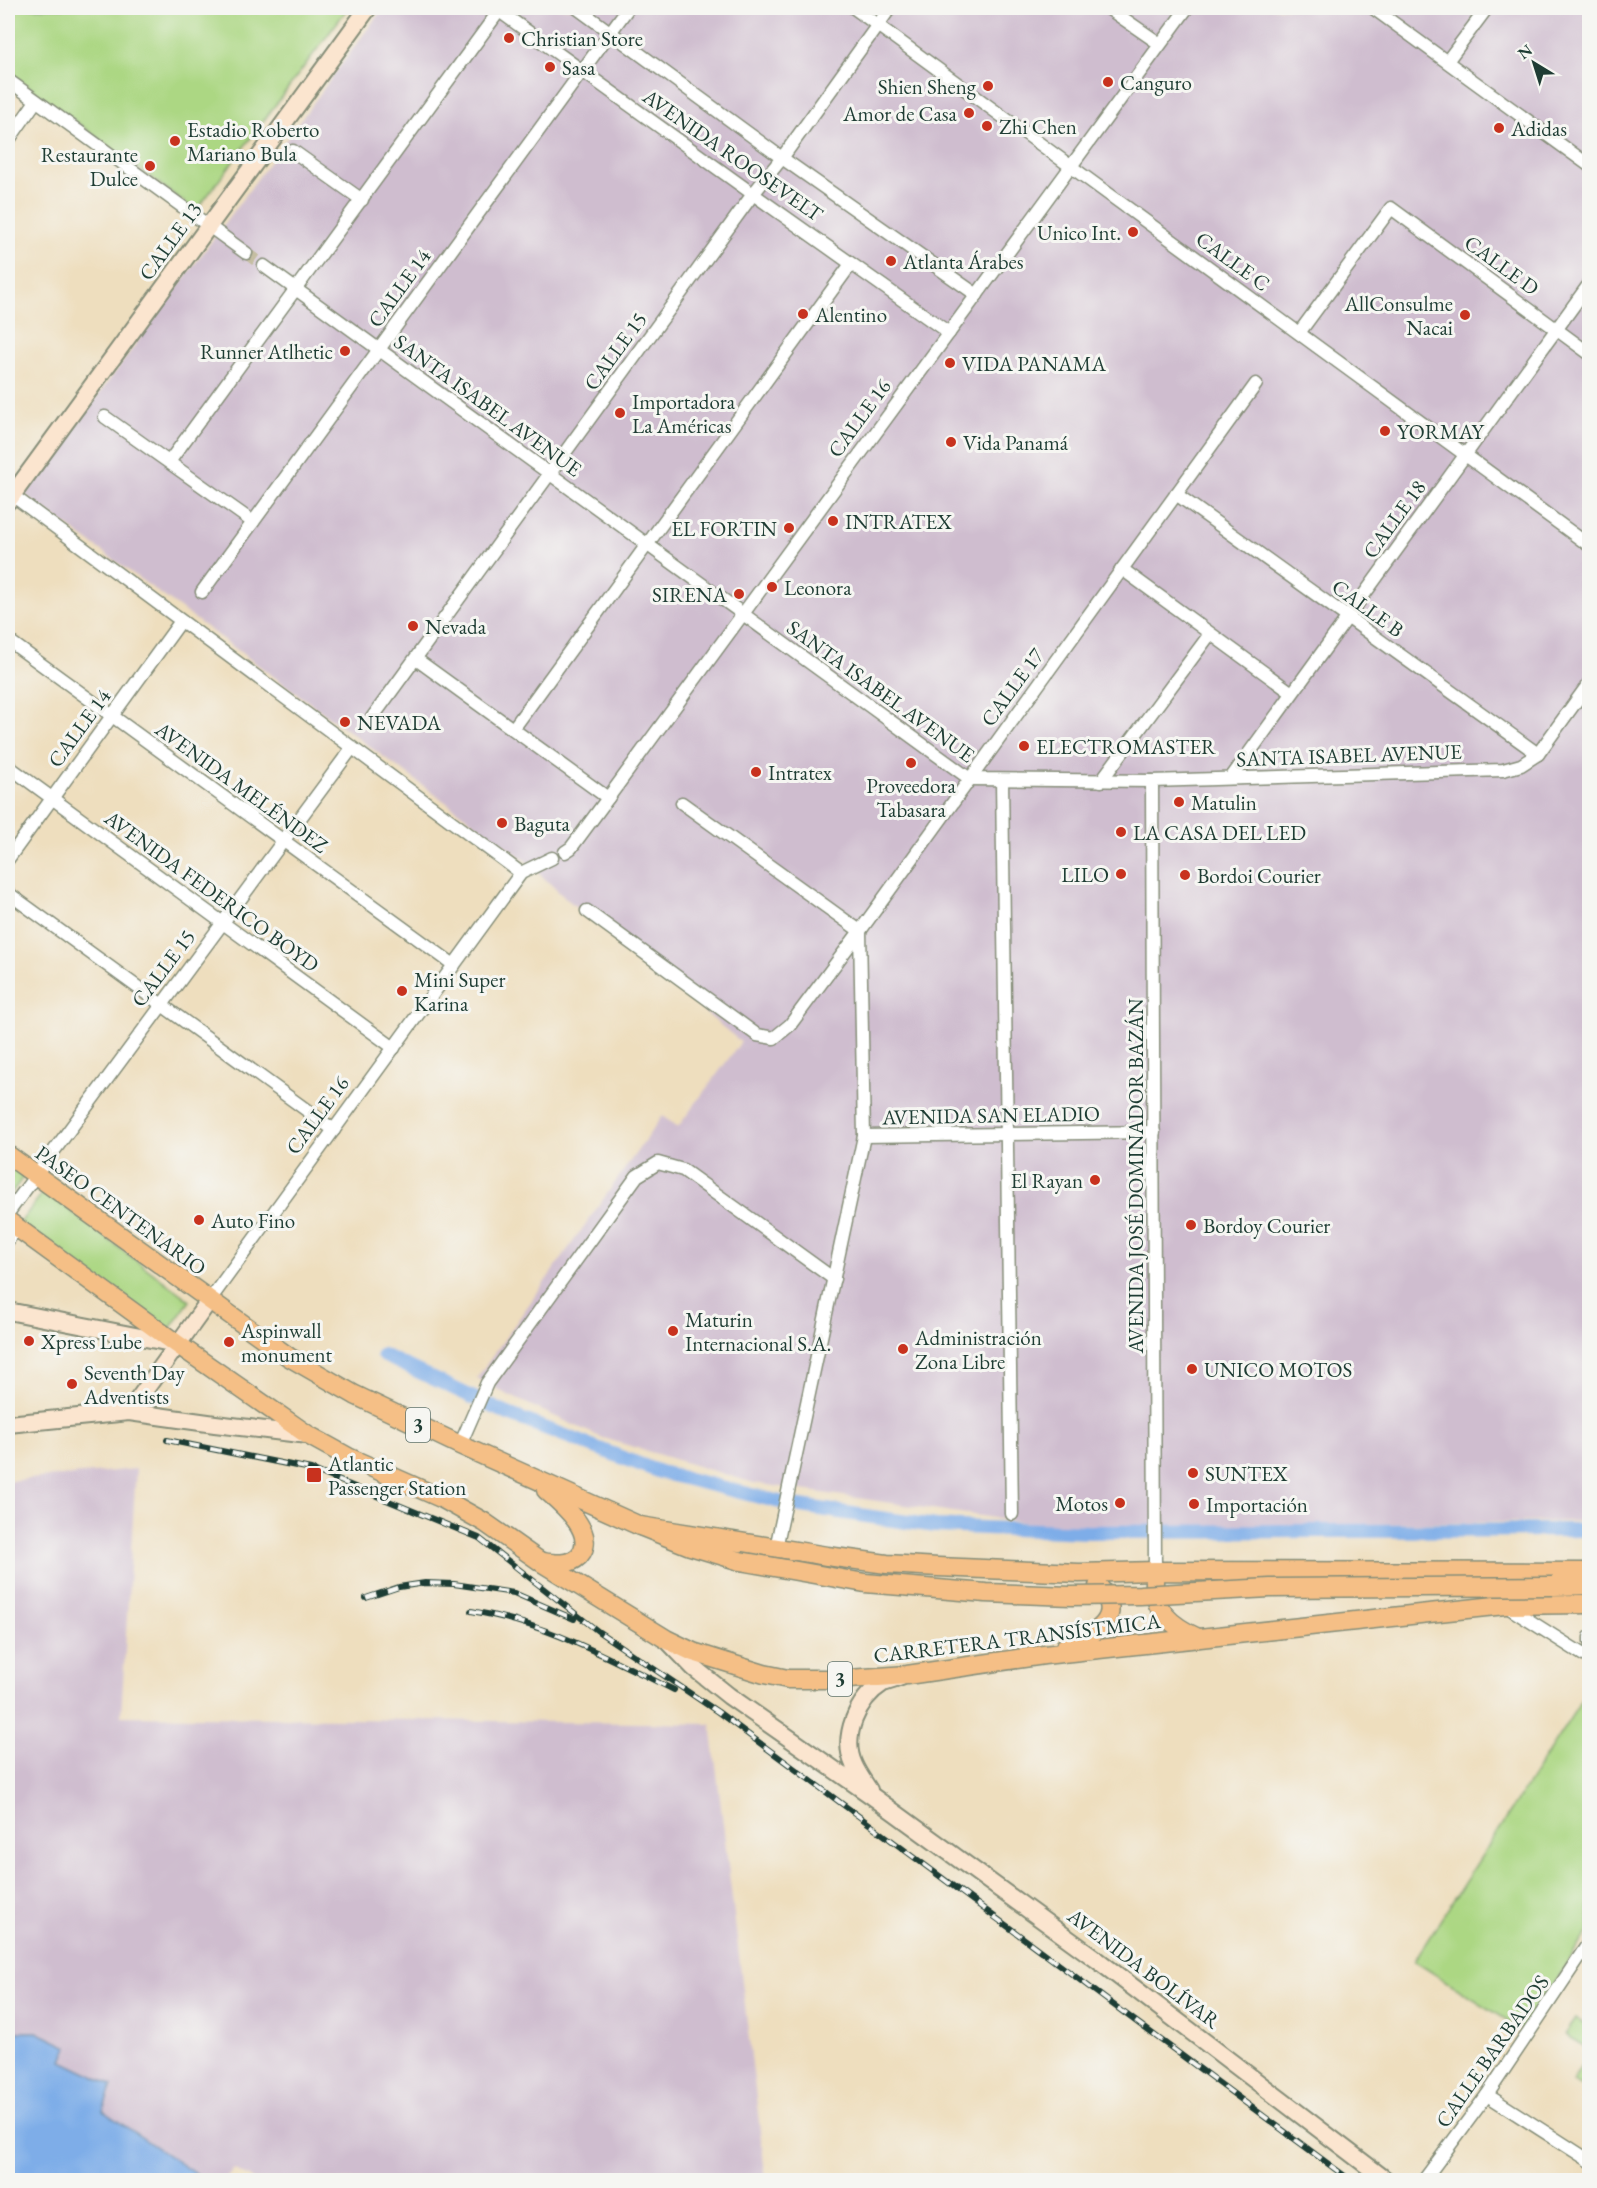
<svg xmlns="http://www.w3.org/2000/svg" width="1597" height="2188" font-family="'EB Garamond',serif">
<rect width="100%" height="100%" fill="#f6f6f2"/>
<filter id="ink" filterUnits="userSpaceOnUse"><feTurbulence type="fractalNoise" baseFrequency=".0167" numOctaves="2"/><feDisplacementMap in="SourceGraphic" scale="12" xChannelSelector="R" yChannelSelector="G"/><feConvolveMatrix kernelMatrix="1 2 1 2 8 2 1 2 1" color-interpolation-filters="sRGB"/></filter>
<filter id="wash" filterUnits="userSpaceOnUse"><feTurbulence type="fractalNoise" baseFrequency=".008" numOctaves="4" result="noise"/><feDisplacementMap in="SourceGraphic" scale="24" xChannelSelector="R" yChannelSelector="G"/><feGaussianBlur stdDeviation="1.35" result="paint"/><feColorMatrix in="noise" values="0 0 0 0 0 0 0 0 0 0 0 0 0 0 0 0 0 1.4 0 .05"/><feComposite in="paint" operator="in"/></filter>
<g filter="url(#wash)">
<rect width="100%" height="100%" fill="#eedebe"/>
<g fill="#cfbdcf">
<path d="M 383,8 L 1589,8 L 1589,1521 L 1063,1528 L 754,1483 L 600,1437 L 506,1394 L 477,1378 L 662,1116 L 678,1127 L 741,1042 L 563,896 L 525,860 L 25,495 Z"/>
<path d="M 136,1469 L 121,1716 L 711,1724 L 766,2180 L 254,2180 L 234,2169 L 225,2180 L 204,2180 L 102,2111 L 62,2061 L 67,2047 L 37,2032 L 8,2032 L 8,1481 Z"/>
</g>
<g fill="#acd783" stroke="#668a5c" stroke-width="1.5">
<path d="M 8,8 L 348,8 L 196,211 L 8,71 Z"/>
<path d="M 8,1163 L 24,1176 L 8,1198 Z"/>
<path d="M 44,1191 L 190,1301 L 166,1334 L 19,1224 Z"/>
<path d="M 1589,1689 L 1589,1930 L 1524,2031 L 1414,1961 Z"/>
<path d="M 1576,2019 L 1589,2027 L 1589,2049 L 1565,2035 Z"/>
<path d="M 1589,2052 L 1589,2091 L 1572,2082 Z"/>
</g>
<path fill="#7eade8" stroke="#4e758e" stroke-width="1.5" d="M 8,2032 L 37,2032 L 68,2047 L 62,2061 L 112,2085 L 103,2111 L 204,2180 L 8,2180 Z"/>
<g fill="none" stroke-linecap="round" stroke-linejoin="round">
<path stroke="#7eade8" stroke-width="14" d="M 383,1355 L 508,1414 L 660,1472 L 788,1504 L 872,1517 L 936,1526 L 1087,1532 L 1590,1530"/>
</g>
</g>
<g filter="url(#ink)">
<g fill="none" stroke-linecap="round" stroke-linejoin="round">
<path stroke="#c5bea2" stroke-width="12" stroke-dasharray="12 6" stroke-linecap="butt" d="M 246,253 L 264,266"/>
<g stroke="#868e79" stroke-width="15">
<g id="street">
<path d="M 495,8 L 753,194 L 949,333"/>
<path d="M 577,8 L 782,158 L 977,295"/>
<path d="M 854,8 L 1590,546"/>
<path d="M 1108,8 L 1160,44"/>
<path d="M 1373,8 L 1590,166"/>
<path d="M 1448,60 L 1487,8"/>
<path d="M 8,80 L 246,253"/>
<path d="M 8,141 L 36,101"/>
<path d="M 293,151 L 362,200"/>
<path d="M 264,266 L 970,779 L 1152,781 L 1503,770 L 1521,765 L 1538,754 L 1590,682"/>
<path d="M 1299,333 L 1391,208 L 1590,354"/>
<path d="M 105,417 L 253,522"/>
<path d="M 169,462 L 499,11"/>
<path d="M 8,492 L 521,873"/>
<path d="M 1176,494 L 1538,754"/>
<path d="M 1122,569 L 1292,693"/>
<path d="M 202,592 L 628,8"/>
<path d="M 8,640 L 454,965"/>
<path d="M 416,659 L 608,798"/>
<path d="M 372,718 L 753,194 L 782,158 L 890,8"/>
<path d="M 513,729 L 851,264"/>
<path d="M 8,766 L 394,1048"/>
<path d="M 1231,778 L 1590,283"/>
<path d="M 1002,780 L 1012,1514"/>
<path d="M 1101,781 L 1210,634"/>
<path d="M 1152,781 L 1155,1571"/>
<path d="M 682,803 L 860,931 L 864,1136 L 776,1548"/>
<path d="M 565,852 L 571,848 L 608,798 L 1187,8"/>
<path d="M 8,859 L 181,621"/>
<path d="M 8,893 L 334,1130"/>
<path d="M 587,911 L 757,1035 L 774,1038 L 790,1025 L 860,931 L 1256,384"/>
<path d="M 864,1136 L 1154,1132"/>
<path d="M 8,1213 L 352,748"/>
<path d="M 8,1240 L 16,1228"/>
<path d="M 209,1301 L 521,873 L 552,858"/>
<path d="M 460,1445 L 487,1383 L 637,1176 L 658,1163 L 683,1170 L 834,1279"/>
<path d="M 1506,1606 L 1590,1659"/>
<path d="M 1590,1637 L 1590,1642"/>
<path d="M 1487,2095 L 1590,2161"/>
<path d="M 1424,2180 L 1487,2095 L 1590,1941"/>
</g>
</g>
<g stroke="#868e79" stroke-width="20">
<g id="secondary">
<path d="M 8,501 L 368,8"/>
<path d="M 8,1311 L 176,1344"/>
<path d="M 129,1412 L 209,1301"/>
<path d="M 8,1424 L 129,1412 L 215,1424 L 308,1435"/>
<path d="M 669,1642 L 694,1668 L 729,1696 L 872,1796 L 1096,1959 L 1386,2180"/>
<path d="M 869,1790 C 864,1782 858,1774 854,1765 C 841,1737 857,1699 883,1683 C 889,1681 896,1679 901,1677"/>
</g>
</g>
<g stroke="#868e79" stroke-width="21">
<g id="primary">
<path d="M 8,1155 L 289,1357 L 355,1395 L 460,1445 L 640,1526 L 690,1546 L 740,1561"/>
<path d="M 8,1221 L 177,1344 L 308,1435 L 348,1457 L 443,1499 L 484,1522 L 541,1562 L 666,1639 L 693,1652 L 764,1674 L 788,1679 L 849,1679 L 907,1675 L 1044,1655 L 1429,1613 L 1505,1605 L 1590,1604"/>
<path d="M 640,1526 L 827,1556 L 887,1564 L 938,1567 L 1079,1573 L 1155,1571 L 1590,1572"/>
<path d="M 543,1562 C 555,1564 569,1566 579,1556 C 599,1534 561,1503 546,1490"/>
<path d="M 1154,1579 C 1152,1611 1172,1626 1198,1638"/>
<path d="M 1553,1586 L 1590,1585"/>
<path d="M 1065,1647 C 1094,1635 1128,1618 1098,1586"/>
</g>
</g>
<use href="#street" stroke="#fff" stroke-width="12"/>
<use href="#secondary" stroke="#fbe5cf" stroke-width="16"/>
<use href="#primary" stroke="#f5bf86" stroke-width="18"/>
<g stroke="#1f3d34" stroke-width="6">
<g id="rail">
<path d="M 167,1440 L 311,1469 L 479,1538 L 599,1632 L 718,1712 L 1350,2180"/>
<path d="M 366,1598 L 399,1587 L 425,1583 L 454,1584 L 514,1593 L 574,1619"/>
<path d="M 471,1611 C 547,1623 606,1657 674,1690"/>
</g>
</g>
<use href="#rail" stroke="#f6f6f2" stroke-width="4" stroke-dasharray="11" stroke-linecap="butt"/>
<g stroke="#868e79" stroke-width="21" stroke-linecap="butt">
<path id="primary-bridge" d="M 740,1561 L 865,1583 L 986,1593 L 1071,1596 L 1140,1595 L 1270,1588 L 1553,1586"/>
</g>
<use href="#primary-bridge" stroke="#f5bf86" stroke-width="18"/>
</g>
</g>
<g fill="#c8321e" stroke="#f6f6f2" stroke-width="2">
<circle cx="509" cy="38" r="6"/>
<circle cx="550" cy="67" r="6"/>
<circle cx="1108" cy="82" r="6"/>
<circle cx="988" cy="86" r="6"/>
<circle cx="969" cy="113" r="6"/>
<circle cx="987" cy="126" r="6"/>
<circle cx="1499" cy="128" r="6"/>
<circle cx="175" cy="141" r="6"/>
<circle cx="150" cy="166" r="6"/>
<circle cx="1133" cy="232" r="6"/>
<circle cx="891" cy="261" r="6"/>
<circle cx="803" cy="314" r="6"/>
<circle cx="1465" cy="315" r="6"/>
<circle cx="345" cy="351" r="6"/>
<circle cx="950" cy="363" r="6"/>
<circle cx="620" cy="413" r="6"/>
<circle cx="1385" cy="431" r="6"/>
<circle cx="951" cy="442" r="6"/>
<circle cx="833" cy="521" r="6"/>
<circle cx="789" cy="528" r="6"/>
<circle cx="772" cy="587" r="6"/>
<circle cx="739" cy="594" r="6"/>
<circle cx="413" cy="626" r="6"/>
<circle cx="345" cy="722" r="6"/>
<circle cx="1024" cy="746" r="6"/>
<circle cx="911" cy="763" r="6"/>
<circle cx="756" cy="772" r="6"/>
<circle cx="1179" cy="802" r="6"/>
<circle cx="502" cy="823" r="6"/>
<circle cx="1121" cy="832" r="6"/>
<circle cx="1121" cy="874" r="6"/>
<circle cx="1185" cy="875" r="6"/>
<circle cx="402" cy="991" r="6"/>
<circle cx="1095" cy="1180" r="6"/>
<circle cx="199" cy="1220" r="6"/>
<circle cx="1191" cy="1225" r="6"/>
<circle cx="673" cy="1331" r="6"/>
<circle cx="29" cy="1341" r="6"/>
<circle cx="229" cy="1342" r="6"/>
<circle cx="903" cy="1349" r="6"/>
<circle cx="1192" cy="1369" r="6"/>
<circle cx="72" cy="1384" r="6"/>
<circle cx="1193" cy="1473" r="6"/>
<rect x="306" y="1467" width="16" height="16" rx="3"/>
<circle cx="1120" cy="1503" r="6"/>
<circle cx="1194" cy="1504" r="6"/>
</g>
<g text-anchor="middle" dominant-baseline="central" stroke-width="6" stroke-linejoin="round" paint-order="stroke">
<g fill="#f6f6f2" stroke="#60746d" stroke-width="1.5">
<rect x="406" y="1408" width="24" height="34" rx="4.5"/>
<rect x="828" y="1662" width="24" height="34" rx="4.5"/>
</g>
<g font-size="20" font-weight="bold" fill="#1f3d34">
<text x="418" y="1425">3</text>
<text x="840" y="1679">3</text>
</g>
<g font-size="21" fill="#1f3d34" stroke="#f6f6f2" text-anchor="start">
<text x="521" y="38">Christian Store</text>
<text x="562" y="67">Sasa</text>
<text x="1120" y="82">Canguro</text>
<text x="976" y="86" text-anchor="end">Shien Sheng</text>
<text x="957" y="113" text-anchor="end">Amor de Casa</text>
<text x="999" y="126">Zhi Chen</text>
<text x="1511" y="128">Adidas</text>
<text x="187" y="129">Estadio Roberto<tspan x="187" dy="24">Mariano Bula</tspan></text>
<text x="138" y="154" text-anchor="end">Restaurante<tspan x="138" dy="24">Dulce</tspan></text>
<text x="1121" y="232" text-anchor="end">Unico Int.</text>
<text x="903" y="261">Atlanta Árabes</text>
<text x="1453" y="303" text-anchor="end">AllConsulme<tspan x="1453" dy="24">Nacai</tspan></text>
<text x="815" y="314">Alentino</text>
<text x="333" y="351" text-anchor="end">Runner Atlhetic</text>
<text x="962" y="363">VIDA PANAMA</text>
<text x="632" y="401">Importadora<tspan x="632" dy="24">La Américas</tspan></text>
<text x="1397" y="431">YORMAY</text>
<text x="963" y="442">Vida Panamá</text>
<text x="845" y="521">INTRATEX</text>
<text x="777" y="528" text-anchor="end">EL FORTIN</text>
<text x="784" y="587">Leonora</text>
<text x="727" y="594" text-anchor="end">SIRENA</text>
<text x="425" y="626">Nevada</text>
<text x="357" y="722">NEVADA</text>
<text x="1036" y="746">ELECTROMASTER</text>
<text x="768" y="772">Intratex</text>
<text x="911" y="785" text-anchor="middle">Proveedora<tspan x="911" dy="24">Tabasara</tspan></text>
<text x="1191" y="802">Matulin</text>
<text x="514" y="823">Baguta</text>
<text x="1133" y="832">LA CASA DEL LED</text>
<text x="1109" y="874" text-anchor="end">LILO</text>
<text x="1197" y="875">Bordoi Courier</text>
<text x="414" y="979">Mini Super<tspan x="414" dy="24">Karina</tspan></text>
<text x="1083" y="1180" text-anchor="end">El Rayan</text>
<text x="211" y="1220">Auto Fino</text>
<text x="1203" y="1225">Bordoy Courier</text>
<text x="685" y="1319">Maturin<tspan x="685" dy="24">Internacional S.A.</tspan></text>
<text x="241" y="1330">Aspinwall<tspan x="241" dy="24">monument</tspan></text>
<text x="915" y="1337">Administración<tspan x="915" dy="24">Zona Libre</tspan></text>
<text x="41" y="1341">Xpress Lube</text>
<text x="1204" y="1369">UNICO MOTOS</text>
<text x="84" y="1372">Seventh Day<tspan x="84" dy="24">Adventists</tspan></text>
<text x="328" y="1463">Atlantic<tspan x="328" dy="24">Passenger Station</tspan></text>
<text x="1205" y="1473">SUNTEX</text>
<text x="1108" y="1503" text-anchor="end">Motos</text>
<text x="1206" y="1504">Importación</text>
</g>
<g font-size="21" fill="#1f3d34" stroke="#f6f6f2">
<text transform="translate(733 155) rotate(35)">AVENIDA ROOSEVELT</text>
<text transform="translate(170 241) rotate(-54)">CALLE 13</text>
<text transform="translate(1233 261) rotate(36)">CALLE C</text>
<text transform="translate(1502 265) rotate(36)">CALLE D</text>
<text transform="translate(399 288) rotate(-54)">CALLE 14</text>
<text transform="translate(615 351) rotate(-54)">CALLE 15</text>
<text transform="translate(488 405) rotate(36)">SANTA ISABEL AVENUE</text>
<text transform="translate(859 418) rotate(-54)">CALLE 16</text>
<text transform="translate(1394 519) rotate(-54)">CALLE 18</text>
<text transform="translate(1368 608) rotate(36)">CALLE B</text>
<text transform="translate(1012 687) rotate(-54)">CALLE 17</text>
<text transform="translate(881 691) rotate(36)">SANTA ISABEL AVENUE</text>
<text transform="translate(79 728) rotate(-54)">CALLE 14</text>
<text transform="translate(1349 755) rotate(-2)">SANTA ISABEL AVENUE</text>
<text transform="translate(242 787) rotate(36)">AVENIDA MELÉNDEZ</text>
<text transform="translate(212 891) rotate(36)">AVENIDA FEDERICO BOYD</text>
<text transform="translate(163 968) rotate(-53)">CALLE 15</text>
<text transform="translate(317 1115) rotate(-54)">CALLE 16</text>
<text transform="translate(991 1115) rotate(-1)">AVENIDA SAN ELADIO</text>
<text transform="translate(1135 1176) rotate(-90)">AVENIDA JOSÉ DOMINADOR BAZÁN</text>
<text transform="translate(121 1210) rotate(36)">PASEO CENTENARIO</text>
<text transform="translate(1017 1638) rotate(-7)">CARRETERA TRANSÍSTMICA</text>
<text transform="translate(1144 1968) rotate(37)">AVENIDA BOLÍVAR</text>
<text transform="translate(1492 2051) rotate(-55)">CALLE BARBADOS</text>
</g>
</g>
<rect width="1597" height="2188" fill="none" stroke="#f6f6f2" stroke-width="30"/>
<g transform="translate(1534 63) rotate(322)" stroke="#f6f6f2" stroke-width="4.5" paint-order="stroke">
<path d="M0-4.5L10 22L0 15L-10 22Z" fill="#1f3d34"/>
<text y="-9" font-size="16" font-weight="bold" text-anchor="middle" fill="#1f3d34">N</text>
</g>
</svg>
